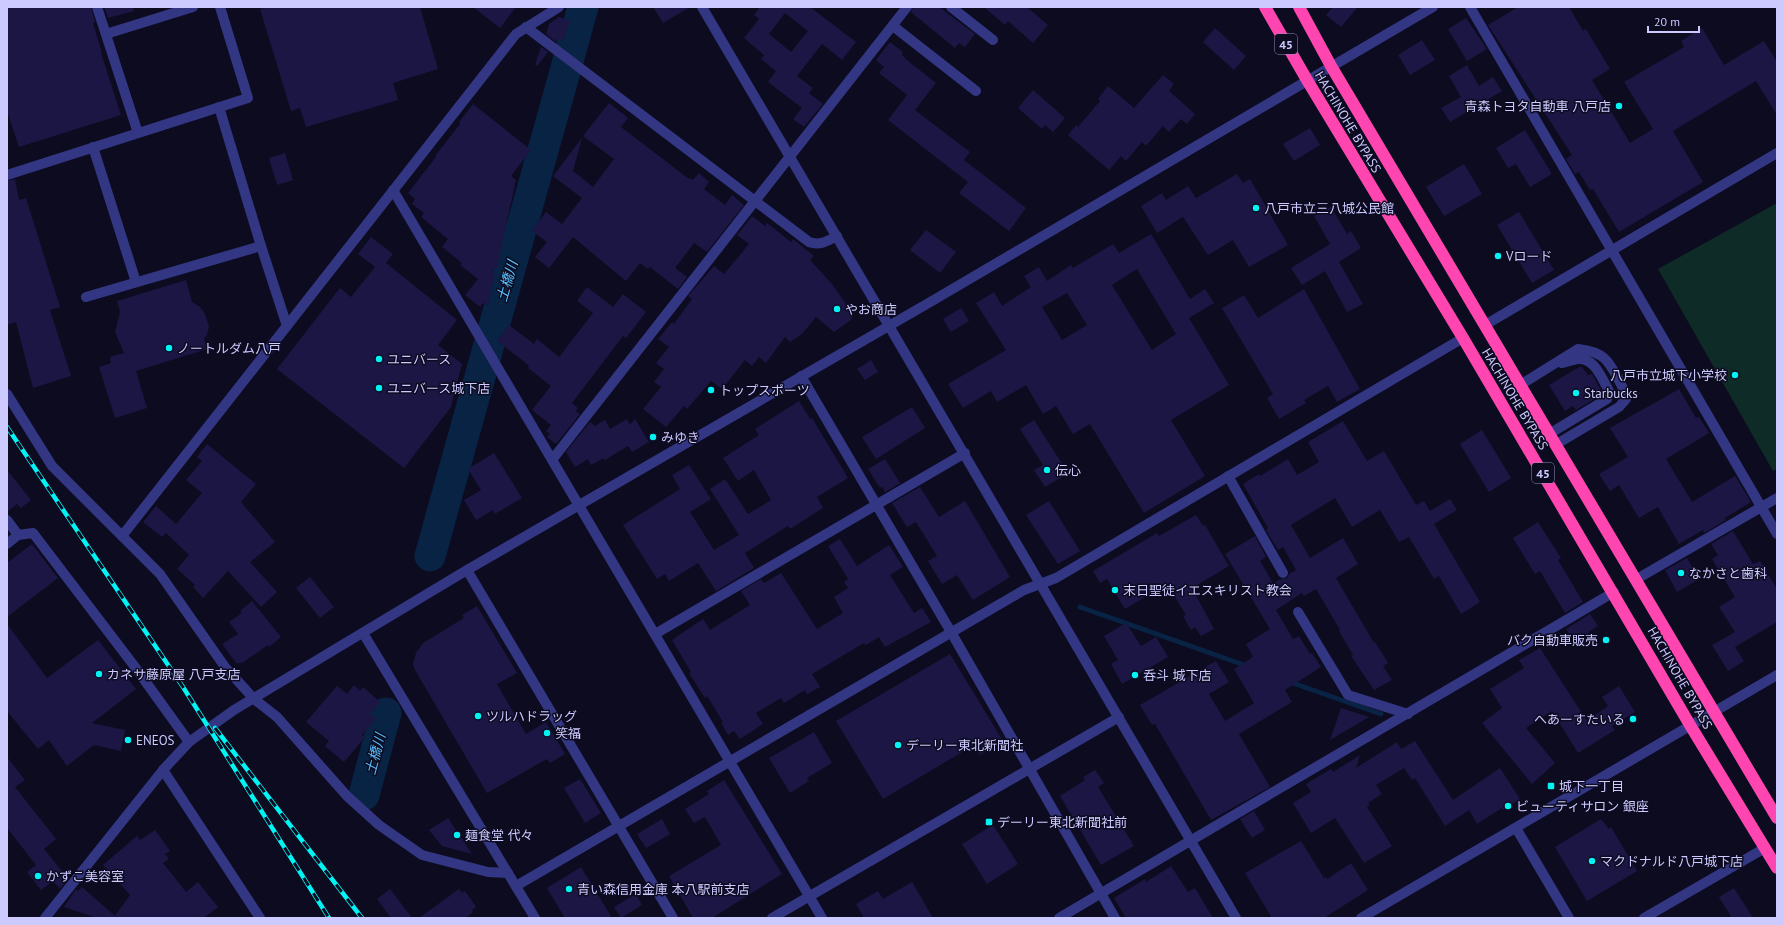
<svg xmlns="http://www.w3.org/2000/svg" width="1784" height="925" font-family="'PT Sans','Noto Sans JP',sans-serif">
<rect width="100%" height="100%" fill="#0d0b20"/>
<path fill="#0e2b27" d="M 1777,203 L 1777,469 L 1773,471 L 1658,269 Z"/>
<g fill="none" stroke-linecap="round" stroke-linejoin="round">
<g stroke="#082343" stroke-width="5">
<path d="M 1080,607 L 1247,666"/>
<path d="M 1290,682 L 1381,714"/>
</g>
<g stroke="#082343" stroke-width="31">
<path d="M 430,556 L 583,7"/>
<path d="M 364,795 L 386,713"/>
</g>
</g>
<g fill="#1b1643" fill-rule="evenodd">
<path d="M 7,7 L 91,7 L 95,22 L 93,23 L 102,53 L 101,53 L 121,115 L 19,147 L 7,111 Z"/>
<path d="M 104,7 L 133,7 L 134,11 L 108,18 Z"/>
<path d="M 268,7 L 420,7 L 438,69 L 393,83 L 398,100 L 306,127 L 300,108 L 291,111 L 260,9 Z"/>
<path d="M 473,7 L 516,7 L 500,28 Z"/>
<path d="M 653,7 L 690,7 L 663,23 Z"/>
<path d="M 760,7 L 810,7 L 856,42 L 842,60 L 822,44 L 797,76 L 813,88 L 809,93 L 823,104 L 804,127 L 793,119 L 802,108 L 768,82 L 776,71 L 761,59 L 764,55 L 744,38 L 759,19 L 754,15 ZM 785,13 L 808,31 L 791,52 L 769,34 Z"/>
<path d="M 913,7 L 939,7 L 975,34 L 965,47 L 959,43 L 955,48 L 911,12 Z"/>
<path d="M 984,7 L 1027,7 L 1048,25 L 1033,43 L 1008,21 L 1005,25 Z"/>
<path d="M 1333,7 L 1358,7 L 1341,27 L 1326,15 Z"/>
<path d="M 1518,7 L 1569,7 L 1583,31 L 1586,29 L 1610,69 L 1592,80 L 1630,143 L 1653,129 L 1624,82 L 1684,47 L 1681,41 L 1702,28 L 1724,65 L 1764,41 L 1777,62 L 1777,115 L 1756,81 L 1673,131 L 1703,182 L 1619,232 L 1593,189 L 1590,190 L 1579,172 L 1575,174 L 1566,159 L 1572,155 L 1488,25 Z"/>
<path d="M 559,17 L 570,20 L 563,41 L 558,39 L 556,42 L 546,34 L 549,24 Z"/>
<path d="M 1466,18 L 1487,49 L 1467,61 L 1448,29 Z"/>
<path d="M 1215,28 L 1246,56 L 1234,70 L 1203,42 Z"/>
<path d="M 1422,40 L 1435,60 L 1410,75 L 1398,55 Z"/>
<path d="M 890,42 L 903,52 L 902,55 L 908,61 L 936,83 L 915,110 L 970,152 L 964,160 L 1026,208 L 1009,231 L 959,193 L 968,182 L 888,120 L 907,95 L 879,73 L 884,67 L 876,60 Z"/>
<path d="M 541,47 L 548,52 L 537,66 L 535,65 Z"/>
<path d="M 1467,65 L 1479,86 L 1493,77 L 1502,91 L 1450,122 L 1441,108 L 1461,97 L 1449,76 Z"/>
<path d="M 1163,75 L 1174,84 L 1169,91 L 1195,114 L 1187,124 L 1181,119 L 1169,132 L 1163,126 L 1146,146 L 1142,142 L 1126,161 L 1121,156 L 1109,170 L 1068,135 L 1076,125 L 1078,127 L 1100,101 L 1098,99 L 1108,86 L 1134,108 Z"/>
<path d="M 1033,90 L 1065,118 L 1053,132 L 1045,125 L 1042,129 L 1018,108 Z"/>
<path d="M 609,103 L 628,118 L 621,127 L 689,179 L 690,178 L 693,180 L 699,173 L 709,182 L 704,189 L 725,205 L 732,195 L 744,205 L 707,252 L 694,243 L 675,268 L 687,277 L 678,289 L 650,267 L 648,269 L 640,263 L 626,281 L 573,237 L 549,268 L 535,257 L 547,242 L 532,231 L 546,212 L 562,224 L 582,198 L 553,176 L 582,138 L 573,171 L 593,187 L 614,159 L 583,136 Z"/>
<path d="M 473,104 L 531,150 L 511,176 L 516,180 L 497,267 L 492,272 L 495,274 L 488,306 L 483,303 L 480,307 L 465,295 L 478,279 L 460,265 L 462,263 L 442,247 L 448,239 L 421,217 L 424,213 L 412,204 L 415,199 L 408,193 L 436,157 L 435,156 L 460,124 L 459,122 Z"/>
<path d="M 1310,128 L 1320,145 L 1294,161 L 1283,144 Z"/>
<path d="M 1525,130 L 1552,174 L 1530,187 L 1516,164 L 1508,168 L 1496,148 Z"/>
<path d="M 285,153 L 293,180 L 277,185 L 269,158 Z"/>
<path d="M 1464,164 L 1482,194 L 1444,216 L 1426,187 Z"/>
<path d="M 1237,174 L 1243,183 L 1250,179 L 1288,245 L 1249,267 L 1233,240 L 1208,255 L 1183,217 L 1157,233 L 1141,206 L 1162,193 L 1166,200 L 1188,186 L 1196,198 Z"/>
<path d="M 15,179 L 19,200 L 26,198 L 60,307 L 50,310 L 71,376 L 33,388 L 16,322 L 7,325 L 7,181 Z"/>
<path d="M 1331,207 L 1347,234 L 1351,231 L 1361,248 L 1339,262 L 1363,304 L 1347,312 L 1325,271 L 1302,285 L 1291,268 L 1330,244 L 1314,216 Z"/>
<path d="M 1519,212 L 1554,270 L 1532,283 L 1497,225 Z"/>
<path d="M 752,216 L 765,226 L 767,223 L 791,242 L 793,239 L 814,256 L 810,260 L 832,284 L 853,314 L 851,320 L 834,332 L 816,317 L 802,334 L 790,342 L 785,337 L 766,363 L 759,357 L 752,366 L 745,360 L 722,389 L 711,381 L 687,409 L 684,406 L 666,427 L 643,409 L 661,387 L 654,382 L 664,369 L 656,363 L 669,347 L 658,339 L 672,322 L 674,324 L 692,299 L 688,296 L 714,266 L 724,274 L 749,244 L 737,235 Z"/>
<path d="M 926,230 L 956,252 L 940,273 L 910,250 Z"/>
<path d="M 1151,234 L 1190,299 L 1205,289 L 1214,303 L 1189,318 L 1229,385 L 1171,420 L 1205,476 L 1144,513 L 1090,424 L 1073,434 L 1056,406 L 1043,414 L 1026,385 L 997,402 L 991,391 L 963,408 L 948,384 L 1006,350 L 976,303 L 994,292 L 1002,306 L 1031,287 L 1024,276 L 1039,267 L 1047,281 L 1071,265 L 1073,268 L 1113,244 L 1119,253 ZM 1137,269 L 1176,334 L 1152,350 L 1112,285 ZM 1067,293 L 1087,325 L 1062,340 L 1042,307 Z"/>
<path d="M 371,237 L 393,254 L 386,263 L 457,320 L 438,345 L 462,364 L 451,407 L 404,468 L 277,369 L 340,288 L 351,297 L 375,267 L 358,254 Z"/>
<path d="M 186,280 L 192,302 L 199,306 L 204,312 L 207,320 L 209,327 L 207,335 L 204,339 L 207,349 L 136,371 L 147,408 L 115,418 L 99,367 L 111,363 L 110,357 L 124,353 L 115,332 L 120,312 L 117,301 Z"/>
<path d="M 587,287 L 613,307 L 623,294 L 646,312 L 626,338 L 623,336 L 572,403 L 578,408 L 576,411 L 580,414 L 556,444 L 547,437 L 550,434 L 546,431 L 551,425 L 532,410 L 551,386 L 528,368 L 529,366 L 522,360 L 497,341 L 509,325 L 534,344 L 537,339 L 559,357 L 593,313 L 577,301 Z"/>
<path d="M 1304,289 L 1360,389 L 1337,402 L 1328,386 L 1304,400 L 1306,403 L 1279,419 L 1267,398 L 1273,394 L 1222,308 L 1244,295 L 1258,318 Z"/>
<path d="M 961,308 L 969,321 L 951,332 L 943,319 Z"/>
<path d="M 871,360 L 878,372 L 865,380 L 857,369 Z"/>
<path d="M 1581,366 L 1588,375 L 1592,374 L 1602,392 L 1601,395 L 1576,410 L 1573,406 L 1565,411 L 1549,385 Z"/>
<path d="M 1679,389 L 1696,418 L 1699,417 L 1709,433 L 1666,459 L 1692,502 L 1735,476 L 1751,502 L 1725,518 L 1726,520 L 1704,533 L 1703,530 L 1679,544 L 1658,507 L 1639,518 L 1619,485 L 1610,491 L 1599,474 L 1628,457 L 1610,428 Z"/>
<path d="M 799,401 L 810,419 L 812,418 L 848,478 L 817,497 L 823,508 L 790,529 L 788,526 L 745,553 L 754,568 L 716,591 L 698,563 L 669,581 L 665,574 L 657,579 L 623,525 L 680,489 L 672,475 L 689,465 L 711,499 L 690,512 L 714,550 L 739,535 L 710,489 L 725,479 L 748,514 L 771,500 L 754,470 L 738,481 L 723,458 L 759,435 L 755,429 Z"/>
<path d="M 912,407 L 925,428 L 876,459 L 862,437 Z"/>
<path d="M 627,419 L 630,425 L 635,419 L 649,442 L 632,452 L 628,446 L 605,460 L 604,458 L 591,465 L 588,459 L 575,467 L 566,452 L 590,422 L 595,426 L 605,420 L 610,429 Z"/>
<path d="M 1034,420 L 1068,473 L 1045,487 L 1034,470 L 1043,465 L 1020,429 Z"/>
<path d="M 1343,421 L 1367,461 L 1384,451 L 1416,505 L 1424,501 L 1430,511 L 1450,499 L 1457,510 L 1434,524 L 1480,602 L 1461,614 L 1439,576 L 1434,579 L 1409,537 L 1399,542 L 1380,510 L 1352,527 L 1335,498 L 1291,525 L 1310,558 L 1343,538 L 1358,564 L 1336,578 L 1374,643 L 1375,642 L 1388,663 L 1383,666 L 1392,680 L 1374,690 L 1351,656 L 1353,655 L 1339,631 L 1340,630 L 1316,589 L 1304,596 L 1302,593 L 1276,610 L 1293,639 L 1299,636 L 1310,654 L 1312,653 L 1321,667 L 1285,690 L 1292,702 L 1239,734 L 1270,787 L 1211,820 L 1155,724 L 1152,725 L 1140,705 L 1216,661 L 1229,682 L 1209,694 L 1225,721 L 1254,703 L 1234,669 L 1253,657 L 1246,644 L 1270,629 L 1225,554 L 1255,536 L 1266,557 L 1260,561 L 1273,583 L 1281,579 L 1287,578 L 1289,574 L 1296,570 L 1283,547 L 1278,550 L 1266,530 L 1268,528 L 1243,484 L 1259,474 L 1260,476 L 1288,459 L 1297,475 L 1319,462 L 1308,442 Z"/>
<path d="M 1482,430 L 1511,478 L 1489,492 L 1460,444 Z"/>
<path d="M 207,444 L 256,484 L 241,502 L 275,542 L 250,562 L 277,592 L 261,607 L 228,571 L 203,598 L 193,587 L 195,585 L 177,569 L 189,555 L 166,533 L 162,537 L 143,522 L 156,506 L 176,524 L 202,493 L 186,480 L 202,461 L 197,457 Z"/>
<path d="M 494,453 L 522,498 L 495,514 L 493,510 L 476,520 L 464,500 L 481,490 L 468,469 Z"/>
<path d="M 885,459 L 900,483 L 885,492 L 882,486 L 880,488 L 868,469 Z"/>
<path d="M 7,470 L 31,500 L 21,508 L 17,504 L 7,512 Z"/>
<path d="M 920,487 L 939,517 L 965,501 L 1010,577 L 973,600 L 957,575 L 942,584 L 928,561 L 937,556 L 916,522 L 907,527 L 892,503 Z"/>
<path d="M 1049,501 L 1080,551 L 1058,564 L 1026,515 Z"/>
<path d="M 1196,515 L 1203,526 L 1205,525 L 1229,566 L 1192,588 L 1214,629 L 1201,636 L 1195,627 L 1191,630 L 1183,616 L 1186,615 L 1167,584 L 1125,609 L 1107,579 L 1100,583 L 1093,571 L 1157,533 L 1159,536 Z"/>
<path d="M 1538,522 L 1561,558 L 1558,560 L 1583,602 L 1565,613 L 1540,571 L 1535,574 L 1513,538 Z"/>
<path d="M 1733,531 L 1753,564 L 1760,561 L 1777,589 L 1777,622 L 1735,647 L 1744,661 L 1728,671 L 1712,645 L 1735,632 L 1719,607 L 1735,597 L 1712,559 L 1718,555 L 1711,544 Z"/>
<path d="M 840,539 L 857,566 L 889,545 L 903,567 L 890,575 L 914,613 L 922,608 L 931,622 L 885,647 L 879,637 L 866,645 L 864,643 L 812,674 L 820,687 L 807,694 L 805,690 L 784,703 L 781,698 L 756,713 L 763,724 L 740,739 L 734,731 L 728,735 L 721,723 L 723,722 L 707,696 L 705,698 L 689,673 L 691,672 L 672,640 L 703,619 L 710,630 L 750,605 L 741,591 L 761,579 L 764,583 L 781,573 L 817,629 L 843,613 L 834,597 L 848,588 L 844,582 L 848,579 L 828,546 Z"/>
<path d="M 32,544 L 58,578 L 7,617 L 7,563 Z"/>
<path d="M 1687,558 L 1699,579 L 1677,592 L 1665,570 Z"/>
<path d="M 310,577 L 334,607 L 320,618 L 296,588 Z"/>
<path d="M 252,601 L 281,637 L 269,647 L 268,645 L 242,663 L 236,663 L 222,644 L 238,634 L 229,622 L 242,613 L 240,611 Z"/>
<path d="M 477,606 L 517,673 L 497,684 L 526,734 L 546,722 L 565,754 L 550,763 L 547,759 L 487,793 L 415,670 L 413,664 L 416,653 L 423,643 L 464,618 L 462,615 Z"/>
<path d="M 1590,614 L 1598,626 L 1588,632 L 1592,638 L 1578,647 L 1566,629 Z"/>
<path d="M 1126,623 L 1141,646 L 1156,637 L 1168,657 L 1122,684 L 1111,664 L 1118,660 L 1104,636 Z"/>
<path d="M 7,624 L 47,678 L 98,640 L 136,689 L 92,723 L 125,730 L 121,751 L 94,745 L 67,766 L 49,740 L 38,749 L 7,711 Z"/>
<path d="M 1540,648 L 1587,721 L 1608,706 L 1602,697 L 1619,686 L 1635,712 L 1612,726 L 1615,730 L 1578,753 L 1552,711 L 1526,728 L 1555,763 L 1532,784 L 1482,723 L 1502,708 L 1490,689 L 1524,668 L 1519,660 Z"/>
<path d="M 950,654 L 1003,741 L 980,755 L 974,745 L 883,799 L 836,721 Z"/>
<path d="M 354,685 L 360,691 L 363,687 L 380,702 L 370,714 L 376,719 L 362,735 L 365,737 L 344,762 L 325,746 L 329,741 L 306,722 L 337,686 L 347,694 Z"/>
<path d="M 1341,708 L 1369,717 L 1330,740 Z"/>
<path d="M 814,732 L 832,763 L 807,778 L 809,781 L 790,793 L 769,758 Z"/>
<path d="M 1415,741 L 1453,800 L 1500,768 L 1520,799 L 1503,810 L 1502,808 L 1477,824 L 1469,810 L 1445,826 L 1415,778 L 1412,780 L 1404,768 L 1376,785 L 1382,794 L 1368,803 L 1370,805 L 1367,807 L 1392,846 L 1364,863 L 1335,818 L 1311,833 L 1293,803 L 1311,792 L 1306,784 L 1331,769 L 1333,772 L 1360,755 L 1356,768 L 1397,742 L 1401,749 Z"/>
<path d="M 7,757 L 25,780 L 15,787 L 56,839 L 44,849 L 68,879 L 60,889 L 53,881 L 41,890 L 27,872 L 36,865 L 7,828 Z"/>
<path d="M 1095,770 L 1104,783 L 1098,787 L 1134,846 L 1101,865 L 1060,796 L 1085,780 L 1083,777 Z"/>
<path d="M 580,779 L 601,813 L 585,823 L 564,788 Z"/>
<path d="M 724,780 L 782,874 L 712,918 L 693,918 L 669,876 L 721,845 L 705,817 L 694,823 L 685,809 L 709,794 L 707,791 Z"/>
<path d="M 1254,811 L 1265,830 L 1252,838 L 1240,819 Z"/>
<path d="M 448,818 L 472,854 L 442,846 L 429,830 Z"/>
<path d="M 662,819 L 670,834 L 646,848 L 637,834 Z"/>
<path d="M 1601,819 L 1609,829 L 1611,827 L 1637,871 L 1587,901 L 1555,847 Z"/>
<path d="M 993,825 L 1018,864 L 987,884 L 962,844 Z"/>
<path d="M 155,830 L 170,851 L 165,854 L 169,859 L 163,863 L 186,892 L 198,882 L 218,907 L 204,918 L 97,918 L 64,907 L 76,889 L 78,891 L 82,887 L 115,916 L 130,895 L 103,865 L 137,836 L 140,840 Z"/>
<path d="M 1301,841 L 1324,878 L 1326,877 L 1327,879 L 1351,863 L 1368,890 L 1324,918 L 1272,918 L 1245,873 Z"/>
<path d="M 1171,866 L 1188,892 L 1195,888 L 1213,918 L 1126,918 L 1114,898 L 1145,879 L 1146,882 Z"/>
<path d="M 581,867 L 612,918 L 565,918 L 547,888 Z"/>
<path d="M 912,882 L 933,918 L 864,918 L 856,904 L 878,891 L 883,899 Z"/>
<path d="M 1734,888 L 1753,918 L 1732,918 L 1719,897 Z"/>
<path d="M 390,889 L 412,918 L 391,918 L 377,899 Z"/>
<path d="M 459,889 L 462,893 L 465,891 L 476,907 L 472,910 L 473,912 L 465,918 L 419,918 Z"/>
<path d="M 636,894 L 642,905 L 621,918 L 614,907 Z"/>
</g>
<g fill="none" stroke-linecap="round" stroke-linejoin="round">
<g stroke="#333783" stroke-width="10">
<path d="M 97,7 L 138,133"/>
<path d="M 702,7 L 1236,918"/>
<path d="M 951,7 L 993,40"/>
<path d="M 1470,7 L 1777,534"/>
<path d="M 893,26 L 976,91"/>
<path d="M 526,27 L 809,242 C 820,246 827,241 837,236"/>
<path d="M 106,34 L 193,7"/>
<path d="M 219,107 L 261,246 L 287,326"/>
<path d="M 93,147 L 136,282"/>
<path d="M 7,175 L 248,98 L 220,7"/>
<path d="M 393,190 L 822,918"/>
<path d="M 86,297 L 261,246"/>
<path d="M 1485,325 L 1777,153"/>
<path d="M 801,376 L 951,632 L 1115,918"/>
<path d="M 1520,385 L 1578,349 C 1587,350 1597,352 1604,358 C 1611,364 1626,391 1626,399 L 1619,407 L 1555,445"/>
<path d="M 7,394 L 52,466 L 160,574 L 225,667 L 254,699 L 277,717 L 347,796 L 379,825 L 422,855 L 488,872 L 508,873"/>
<path d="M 1549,434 L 1607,399 L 1609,391 C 1602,379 1595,357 1577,359 C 1572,360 1567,362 1562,363"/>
<path d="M 552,460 L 907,7"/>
<path d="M 1228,476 L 1283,573"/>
<path d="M 7,520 L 18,535"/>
<path d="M 122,536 L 516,34 L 559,7"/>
<path d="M 7,544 L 18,535 L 33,533 L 135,667 L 189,742"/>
<path d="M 467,570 L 673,918"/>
<path d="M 1635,580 L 1777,498"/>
<path d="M 1298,612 L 1348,695 L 1408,714"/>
<path d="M 363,633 L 535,918"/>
<path d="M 655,634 L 965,453"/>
<path d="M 163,770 L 260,918"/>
<path d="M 1516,828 L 1569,918"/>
<path d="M 516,886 L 1024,590 L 1056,578 L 1463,338"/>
<path d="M 45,918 L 163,770 L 189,742 L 234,710 L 467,570 L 932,301 L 1433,7"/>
<path d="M 772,918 L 1119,717"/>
<path d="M 1059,918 L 1614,592"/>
<path d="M 1361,918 L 1777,675"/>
<path d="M 1644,918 L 1765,848"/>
</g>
<g stroke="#ff45af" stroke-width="12">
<path d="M 1265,7 L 1307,80 L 1463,338 L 1690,725 L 1777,868"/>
<path d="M 1299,7 L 1331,66 L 1777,818"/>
</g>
<g stroke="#00f3f5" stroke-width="4.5">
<g id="rail">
<path d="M 7,427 L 183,687 L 329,918"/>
<path d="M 215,728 L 362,918"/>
</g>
</g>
<use href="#rail" stroke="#0d0b20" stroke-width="3" stroke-dasharray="9" stroke-linecap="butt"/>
</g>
<g fill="#00f3f5" stroke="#0d0b20" stroke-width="1.5">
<circle cx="1619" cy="106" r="4"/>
<circle cx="1256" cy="208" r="4"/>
<circle cx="1498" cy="256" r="4"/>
<circle cx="837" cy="309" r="4"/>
<circle cx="169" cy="348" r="4"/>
<circle cx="379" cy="359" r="4"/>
<circle cx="1735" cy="375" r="4"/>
<circle cx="379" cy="388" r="4"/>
<circle cx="711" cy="390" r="4"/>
<circle cx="1576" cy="393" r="4"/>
<circle cx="653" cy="437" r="4"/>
<circle cx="1047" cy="470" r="4"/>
<circle cx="1681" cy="573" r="4"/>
<circle cx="1115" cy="590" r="4"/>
<circle cx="1606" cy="640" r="4"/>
<circle cx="99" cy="674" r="4"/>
<circle cx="1135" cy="675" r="4"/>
<circle cx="478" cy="716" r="4"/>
<circle cx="1633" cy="719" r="4"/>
<circle cx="547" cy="733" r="4"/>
<circle cx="128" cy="740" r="4"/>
<circle cx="898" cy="745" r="4"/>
<rect x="1547" y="782" width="8" height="8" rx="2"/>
<circle cx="1508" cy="806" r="4"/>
<rect x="985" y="818" width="8" height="8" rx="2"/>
<circle cx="457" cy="835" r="4"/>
<circle cx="1592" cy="861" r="4"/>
<circle cx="38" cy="876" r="4"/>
<circle cx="569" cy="889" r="4"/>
</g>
<g text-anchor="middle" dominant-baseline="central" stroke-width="3" stroke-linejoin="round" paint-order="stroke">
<g fill="#0d0b20" stroke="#9391bc" stroke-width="1">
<rect x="1275" y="34" width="22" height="20" rx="3"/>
<rect x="1532" y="463" width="22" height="20" rx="3"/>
</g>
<g font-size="12" font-weight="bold" fill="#cccaff">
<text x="1286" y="44">45</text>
<text x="1543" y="473">45</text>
</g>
<g font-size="13" fill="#cccaff" stroke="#0d0b20" text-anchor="start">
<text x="1611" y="106" text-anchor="end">青森トヨタ自動車 八戸店</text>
<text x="1264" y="208">八戸市立三八城公民館</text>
<text x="1506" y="256">Vロード</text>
<text x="845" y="309">やお商店</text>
<text x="177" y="348">ノートルダム八戸</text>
<text x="387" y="359">ユニバース</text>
<text x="1727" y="375" text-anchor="end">八戸市立城下小学校</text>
<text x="387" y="388">ユニバース城下店</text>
<text x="719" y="390">トップスポーツ</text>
<text x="1584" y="393">Starbucks</text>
<text x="661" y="437">みゆき</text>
<text x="1055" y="470">伝心</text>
<text x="1689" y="573">なかさと歯科</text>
<text x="1123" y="590">末日聖徒イエスキリスト教会</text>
<text x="1598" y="640" text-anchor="end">バク自動車販売</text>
<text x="107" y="674">カネサ藤原屋 八戸支店</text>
<text x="1143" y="675">呑斗 城下店</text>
<text x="486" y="716">ツルハドラッグ</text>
<text x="1625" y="719" text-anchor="end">へあーすたいる</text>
<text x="555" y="733">笑福</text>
<text x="136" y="740">ENEOS</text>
<text x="906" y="745">デーリー東北新聞社</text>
<text x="1559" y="786">城下一丁目</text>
<text x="1516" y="806">ビューティサロン 銀座</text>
<text x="997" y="822">デーリー東北新聞社前</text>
<text x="465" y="835">麺食堂 代々</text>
<text x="1600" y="861">マクドナルド八戸城下店</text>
<text x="46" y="876">かずこ美容室</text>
<text x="577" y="889">青い森信用金庫 本八駅前支店</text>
</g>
<g font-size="13" fill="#cccaff" stroke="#0d0b20">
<text transform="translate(1348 122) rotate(59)">HACHINOHE BYPASS</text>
<text transform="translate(1515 399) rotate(59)">HACHINOHE BYPASS</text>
<text transform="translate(1680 678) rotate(60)">HACHINOHE BYPASS</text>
</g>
<g font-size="14" font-style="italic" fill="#58c1ff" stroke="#0d0b20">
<text transform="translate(507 281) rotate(-74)">土橋川</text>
<text transform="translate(375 754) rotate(-75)">土橋川</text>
</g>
</g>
<rect width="1784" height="925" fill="none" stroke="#cccaff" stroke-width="16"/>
<path d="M1648 26v6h51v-6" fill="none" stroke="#cccaff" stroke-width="2"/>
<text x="1654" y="26" font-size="12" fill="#cccaff" stroke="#0d0b20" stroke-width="3" paint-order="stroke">20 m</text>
</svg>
